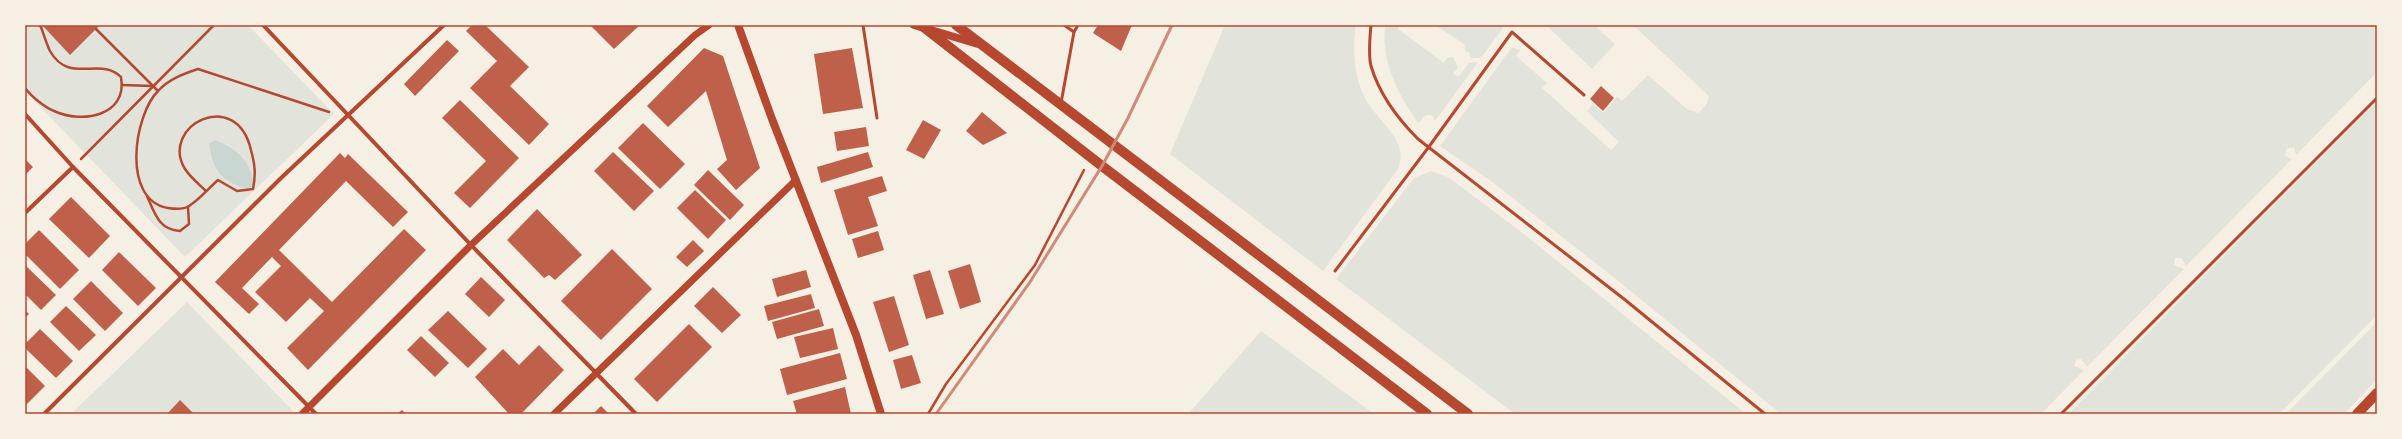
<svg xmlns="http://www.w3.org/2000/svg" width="2402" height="439" font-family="'Golos Text',sans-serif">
<rect width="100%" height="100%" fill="#f6efe4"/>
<g fill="#e2e4dc">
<path d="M 25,25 L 248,25 L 334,114 L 185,257 L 25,91 Z"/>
<path d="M 1225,25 L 1356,25 C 1352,49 1354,76 1365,98 C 1377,121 1410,140 1398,169 L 1323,271 L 1170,154 Z"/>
<path d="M 1385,25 L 1400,25 L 1398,29 L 1444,63 L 1447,58 L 1453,57 L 1458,68 L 1453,73 L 1458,77 L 1469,63 L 1478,62 L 1435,121 L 1433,116 C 1423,112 1423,120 1418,123 C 1398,93 1381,63 1385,25 Z"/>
<path d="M 1435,25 L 1505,25 L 1481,58 L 1471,58 L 1469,52 L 1466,52 L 1464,44 Z"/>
<path d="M 1546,25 L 1594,25 L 1615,44 L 1592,69 Z"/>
<path d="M 1633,25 L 2377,25 L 2377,72 L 2296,155 L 2294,147 L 2286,149 L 2285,156 L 2292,159 L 2186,266 L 2182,258 L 2175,258 L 2174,265 L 2184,269 L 2087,367 L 2081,359 L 2076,360 L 2074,366 L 2084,370 L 2041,414 L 1781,414 L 1617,280 L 1491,181 L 1440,146 L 1512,47 L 1520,50 L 1516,56 L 1547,83 L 1542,88 L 1611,150 L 1619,142 L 1587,111 L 1593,104 L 1603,113 L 1617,97 L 1622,101 L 1648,75 L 1687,109 L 1699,113 L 1707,103 L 1709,96 Z"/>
<path d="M 2377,101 L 2377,315 L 2279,414 L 2068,414 Z"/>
<path d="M 1431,171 L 1448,177 L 1524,234 L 1746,414 L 1515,414 L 1336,279 L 1414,178 Z"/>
<path d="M 187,302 L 293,411 L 289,414 L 71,414 Z"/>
<path d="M 2377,322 L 2377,379 L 2344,414 L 2286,414 Z"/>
<path d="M 1261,331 L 1374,414 L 1188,414 Z"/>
</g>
<path fill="#c9d6d2" d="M 215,140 C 237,149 250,160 254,185 L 249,189 C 223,183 213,171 209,144 Z"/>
<g fill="#bf614a">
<path d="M 42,25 L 100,25 L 70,55 Z"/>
<path d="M 472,25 L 485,25 L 529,67 L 510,86 L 549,124 L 529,145 L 470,88 L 497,61 L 466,31 Z"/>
<path d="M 590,25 L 640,25 L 614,49 Z"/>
<path d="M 1098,25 L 1132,25 L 1121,51 L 1093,33 Z"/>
<path d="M 447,40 L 459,51 L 415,96 L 404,84 Z"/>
<path d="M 704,48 L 723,56 L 760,168 L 736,190 L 717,169 L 727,160 L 706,91 L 668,127 L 647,106 Z"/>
<path d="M 852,48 L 863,108 L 823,114 L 814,54 Z"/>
<path d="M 1601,86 L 1614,98 L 1603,111 L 1590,99 Z"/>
<path d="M 460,100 L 519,158 L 470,208 L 454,193 L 486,161 L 442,118 Z"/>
<path d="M 982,112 L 1007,133 L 983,145 L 966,131 Z"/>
<path d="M 923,120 L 941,130 L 924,159 L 906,150 Z"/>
<path d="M 643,123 L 685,164 L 660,189 L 618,148 Z"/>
<path d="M 866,127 L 869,146 L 837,151 L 834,132 Z"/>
<path d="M 613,152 L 654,191 L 634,211 L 594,171 Z"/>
<path d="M 868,152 L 873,167 L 821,183 L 817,167 Z"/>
<path d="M 340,153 L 345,158 L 348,154 L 408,212 L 393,227 L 346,181 L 279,250 L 332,302 L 404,229 L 426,250 L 308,370 L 287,348 L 324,311 L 310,298 L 286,322 L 255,292 L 281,266 L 272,257 L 242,288 L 259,304 L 249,314 L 215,282 Z"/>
<path d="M 25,159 L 33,167 L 25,175 Z"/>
<path d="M 708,170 L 744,205 L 730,220 L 694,185 Z"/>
<path d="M 882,176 L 887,191 L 868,197 L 878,226 L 848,235 L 834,190 Z"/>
<path d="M 695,190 L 726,220 L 708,239 L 677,208 Z"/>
<path d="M 71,197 L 110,236 L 89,258 L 49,219 Z"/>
<path d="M 537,209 L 582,255 L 555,280 L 549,275 L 544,278 L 507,240 Z"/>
<path d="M 39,230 L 79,270 L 60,289 L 25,254 L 25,244 Z"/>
<path d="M 878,231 L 884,250 L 858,258 L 852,239 Z"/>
<path d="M 693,240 L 704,251 L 687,267 L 676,257 Z"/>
<path d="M 612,249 L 652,289 L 601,340 L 561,301 Z"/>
<path d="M 119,252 L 156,288 L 138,306 L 102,270 Z"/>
<path d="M 970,264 L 981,302 L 960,309 L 948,271 Z"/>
<path d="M 25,265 L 56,295 L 41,310 L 25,294 Z"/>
<path d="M 806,270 L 811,287 L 777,297 L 772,279 Z"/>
<path d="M 930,270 L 944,314 L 926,319 L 913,275 Z"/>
<path d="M 481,277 L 505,300 L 489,317 L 465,294 Z"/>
<path d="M 91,281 L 123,313 L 105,331 L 73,299 Z"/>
<path d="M 713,287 L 741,315 L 722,333 L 694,306 Z"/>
<path d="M 811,294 L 815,308 L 768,321 L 764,306 Z"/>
<path d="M 894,296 L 909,345 L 889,352 L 873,302 Z"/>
<path d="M 66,306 L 96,335 L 79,351 L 50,322 Z"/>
<path d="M 819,309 L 824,326 L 777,339 L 772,322 Z"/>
<path d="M 25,310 L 29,314 L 25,318 Z"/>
<path d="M 448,311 L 487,349 L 468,368 L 428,330 Z"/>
<path d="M 689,324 L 712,347 L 657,402 L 634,379 Z"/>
<path d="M 833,328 L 838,349 L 800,358 L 794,337 Z"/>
<path d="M 40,329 L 73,361 L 56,378 L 25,348 L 25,344 Z"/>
<path d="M 421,336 L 449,363 L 435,377 L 407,350 Z"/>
<path d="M 539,345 L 564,370 L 521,414 L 509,414 L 475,377 L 503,349 L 519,365 Z"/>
<path d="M 840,353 L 847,379 L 787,395 L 780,369 Z"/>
<path d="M 912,355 L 921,383 L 901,389 L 893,360 Z"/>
<path d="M 25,366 L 45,386 L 25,406 Z"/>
<path d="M 845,387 L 851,414 L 797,414 L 793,401 Z"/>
<path d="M 180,400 L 194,414 L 167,414 Z"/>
<path d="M 601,406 L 609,414 L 593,414 Z"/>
<path d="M 402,410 L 406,414 L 397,414 Z"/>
</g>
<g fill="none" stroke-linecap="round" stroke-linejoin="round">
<g stroke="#b5482f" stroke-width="2.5">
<path d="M 96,29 L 158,91"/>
<path d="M 122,85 L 153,86"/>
<path d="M 25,88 C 31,96 44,107 54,111 C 82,124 128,116 121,77 C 101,56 69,85 50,51 C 46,43 44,34 40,25"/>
<path d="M 81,159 L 214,25"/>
<path d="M 206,191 C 199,184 190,177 185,169 C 159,126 236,86 251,150 C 255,165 256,174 253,189 L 237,191 L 218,180 C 209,188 199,200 189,206 C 183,210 174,209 168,208 C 121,200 134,115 158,91 C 169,79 183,74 198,69 L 329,112"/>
<path d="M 147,196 C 155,214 159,230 180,231 L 189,224 L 188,207"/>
<path d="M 928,414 L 946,384 L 1035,265 L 1084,170"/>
</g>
<g stroke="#b5482f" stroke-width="3">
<path d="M 863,25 L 877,118"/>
<path d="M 1064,25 L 1074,32"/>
<path d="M 1371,25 C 1370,37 1368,54 1371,66 C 1379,93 1398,119 1418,139 L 1624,299 L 1765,414"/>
<path d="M 1061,103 L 1074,32 L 1078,25"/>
<path d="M 1335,271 L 1428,148 L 1512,32 L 1584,95"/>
<path d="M 2061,414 L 2377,98"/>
</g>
<g stroke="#b5482f" stroke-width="4">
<path d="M 263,25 L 471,245 L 636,414"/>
<path d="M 25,114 L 73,167 L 316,414"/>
<path d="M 25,213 L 73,167"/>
<path d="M 44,414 L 281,178 L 444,25"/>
</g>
<g stroke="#b5482f" stroke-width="7">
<path d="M 302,414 L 471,245 L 695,35 L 709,25"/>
<path d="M 554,414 L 796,180"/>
</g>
<g stroke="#b5482f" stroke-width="8">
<path d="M 738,25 L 772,119 L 856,335 L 881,414"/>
<path d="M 914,25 L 978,44"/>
</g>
<g stroke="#b5482f" stroke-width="10">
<path d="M 921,25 L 1102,166 L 1427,414"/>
<path d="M 956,25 L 1468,414"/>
<path d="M 2357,414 L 2377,393"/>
</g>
<path stroke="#cf8b77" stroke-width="3" d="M 936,414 L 1030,282 L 1102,166 L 1128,118 L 1172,25"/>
</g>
<rect width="2402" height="439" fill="none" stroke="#f6efe4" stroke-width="52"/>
<rect x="26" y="26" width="2350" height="387" fill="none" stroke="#b5482f" stroke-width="1.5"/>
</svg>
